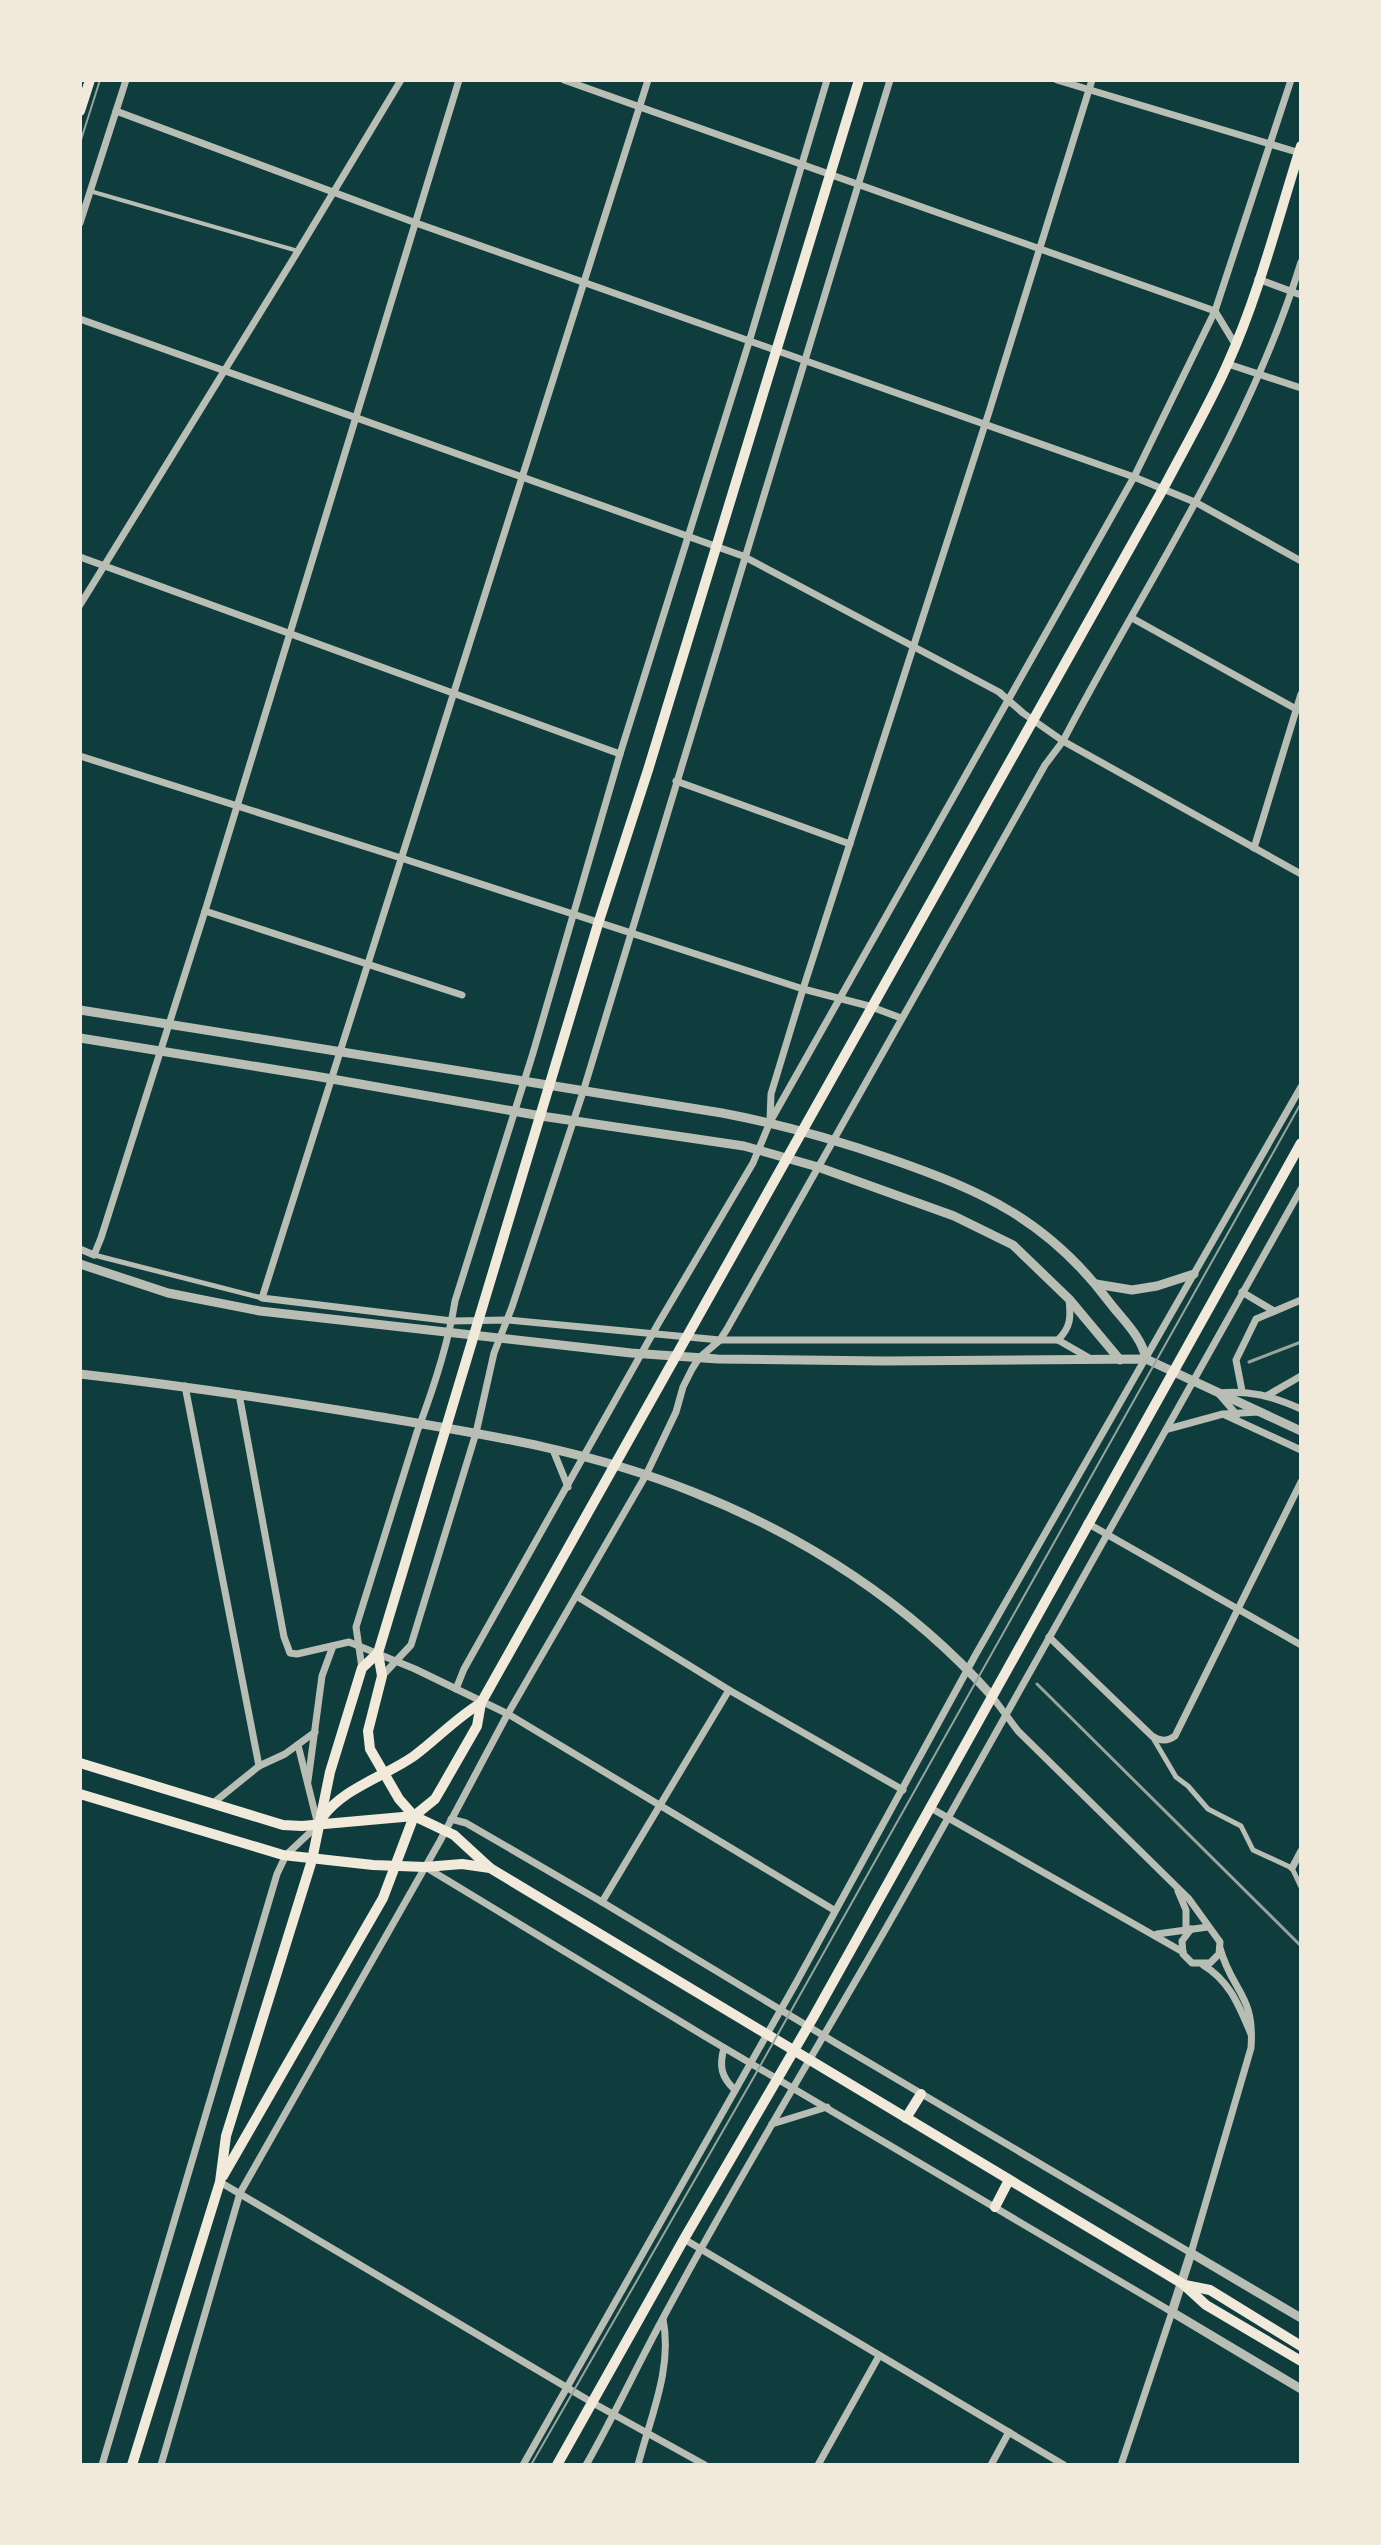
<svg xmlns="http://www.w3.org/2000/svg" width="1381" height="2545" font-family="'IBM Plex Sans',sans-serif">
<rect width="100%" height="100%" fill="#0f3d3e"/>
<g fill="none" stroke-linecap="round" stroke-linejoin="round">
<path stroke="#b8beb3" stroke-width="4" d="M 90,191 L 298,251"/>
<g stroke="#b8beb3" stroke-width="5">
<path d="M 94,1255 L 262,1298"/>
<path d="M 1153,1738 L 1176,1777 L 1188,1786 L 1208,1809 L 1241,1826 L 1253,1850 L 1292,1868 L 1301,1887"/>
</g>
<g stroke="#b8beb3" stroke-width="7">
<path d="M 564,80 L 1215,311 L 1235,344"/>
<path d="M 648,80 L 262,1298 L 452,1321 L 507,1320 L 720,1340 L 1058,1340 L 1091,1359"/>
<path d="M 1057,80 L 1300,153"/>
<path d="M 116,111 L 416,223 L 1134,477 L 1197,503 L 1301,561"/>
<path d="M 80,223 L 126,80"/>
<path d="M 1258,279 L 1301,295"/>
<path d="M 80,319 L 743,556 L 999,692 L 1023,713 L 1063,741 L 1301,874"/>
<path d="M 1228,364 L 1301,388"/>
<path d="M 80,557 L 620,754"/>
<path d="M 80,605 L 295,256 L 401,80"/>
<path d="M 1132,618 L 1296,709"/>
<path d="M 80,756 L 401,858 L 803,989 L 869,1006 L 901,1018"/>
<path d="M 676,781 L 850,844"/>
<path d="M 1254,848 L 1301,694"/>
<path d="M 205,911 L 462,995"/>
<path d="M 770,1120 L 771,1094 L 803,989 L 989,412 L 1092,80"/>
<path d="M 80,1249 L 94,1255 L 101,1238 L 205,911 L 459,80"/>
<path d="M 1242,1292 L 1274,1311"/>
<path d="M 1058,1340 C 1071,1327 1071,1317 1069,1299"/>
<path d="M 185,1386 L 259,1766"/>
<path d="M 1242,1391 L 1236,1360 L 1256,1319 L 1301,1300"/>
<path d="M 1218,1393 C 1250,1390 1272,1396 1301,1409"/>
<path d="M 239,1394 L 284,1637 L 290,1653 L 297,1654 L 349,1642 L 415,1669 L 508,1714 L 834,1910"/>
<path d="M 1219,1394 L 1237,1415"/>
<path d="M 1268,1395 L 1301,1376"/>
<path d="M 1225,1415 L 1301,1450"/>
<path d="M 1168,1429 L 1223,1414 L 1259,1412"/>
<path d="M 553,1450 L 568,1487"/>
<path d="M 1087,1523 L 1301,1645"/>
<path d="M 578,1597 L 729,1690 L 903,1790"/>
<path d="M 1049,1637 L 1152,1736 C 1160,1741 1167,1742 1175,1736 L 1301,1482"/>
<path d="M 362,1668 L 356,1627 L 417,1432 C 433,1390 448,1346 455,1301 L 533,1053 L 620,754 L 749,342 L 827,80"/>
<path d="M 382,1676 L 411,1645 L 476,1433 L 494,1353 L 512,1307 L 583,1092 L 890,80"/>
<path d="M 456,1689 L 464,1669 L 658,1324 L 753,1163 L 770,1122 L 1134,477 L 1215,311 L 1291,80"/>
<path d="M 991,1695 L 1018,1731 L 1189,1899 L 1220,1942 L 1219,1954 L 1210,1963 L 1192,1963 L 1183,1954 L 1182,1941 L 1191,1929"/>
<path d="M 308,1781 L 322,1676 L 333,1646"/>
<path d="M 212,1804 L 259,1766 L 285,1754 L 315,1732"/>
<path d="M 929,1807 L 1183,1952"/>
<path d="M 451,1819 L 466,1823 L 602,1902 L 834,2042 L 1191,2253 L 1251,2048 C 1255,1994 1232,1992 1220,1948"/>
<path d="M 427,1868 L 706,2037 L 1172,2312 L 1121,2465"/>
<path d="M 1292,1868 L 1301,1851"/>
<path d="M 1178,1891 L 1186,1910 L 1186,1933"/>
<path d="M 602,1902 L 729,1690"/>
<path d="M 1157,1934 L 1208,1927"/>
<path d="M 1203,1965 C 1230,1981 1239,2006 1251,2034"/>
<path d="M 724,2048 C 719,2066 721,2077 735,2090"/>
<path d="M 772,2124 L 827,2107"/>
<path d="M 220,2182 L 593,2403 L 705,2465"/>
<path d="M 684,2239 L 1064,2465"/>
<path d="M 102,2465 L 277,1874 L 286,1855 L 318,1825 L 298,1745"/>
<path d="M 161,2465 L 240,2193 L 440,1841 L 506,1717 L 646,1475 L 676,1412 L 683,1387 L 692,1369 L 699,1358 L 720,1340 L 727,1329 L 1045,765 L 1063,741 C 1145,583 1248,435 1301,262"/>
<path d="M 523,2465 L 796,1983 L 976,1654 L 1301,1087"/>
<path d="M 586,2465 C 613,2418 636,2368 662,2320 C 736,2181 819,2046 897,1909 L 1301,1189"/>
<path d="M 638,2465 C 650,2418 673,2368 663,2319"/>
<path d="M 818,2465 L 879,2356"/>
<path d="M 991,2465 L 1009,2432"/>
</g>
<g stroke="#b8beb3" stroke-width="9">
<path d="M 80,1010 L 722,1113 C 780,1124 833,1139 888,1158 C 983,1191 1048,1220 1110,1303 C 1123,1320 1142,1337 1146,1359"/>
<path d="M 80,1038 L 315,1076 L 541,1116 L 744,1146 L 818,1167 L 954,1216 L 1013,1245 L 1069,1299 L 1120,1360"/>
<path d="M 80,1264 L 168,1293 L 260,1311 L 631,1353 L 718,1359 L 884,1361 L 1146,1359 L 1301,1431"/>
<path d="M 1096,1284 L 1132,1290 L 1157,1286 L 1194,1274"/>
<path d="M 80,1374 C 177,1385 272,1399 369,1415 C 477,1433 590,1450 693,1492 C 805,1536 911,1605 991,1695"/>
<path d="M 1301,2318 L 1191,2253 L 1172,2312 L 1301,2389"/>
</g>
<g stroke="#f1e9da" stroke-width="10">
<path d="M 859,80 L 648,770 L 598,924 L 378,1653 L 382,1676 L 368,1731 L 370,1749 L 399,1799 L 414,1816 L 454,1835 L 490,1868 L 1183,2284 L 1206,2305 L 1301,2361"/>
<path d="M 80,111 L 90,80"/>
<path d="M 80,1763 L 283,1825 L 302,1826 L 414,1816 L 435,1799 L 442,1787 L 477,1726 L 481,1703 L 1163,489 C 1185,447 1209,406 1228,363 C 1259,294 1278,218 1301,146"/>
<path d="M 80,1794 L 283,1855 L 373,1865 L 425,1867 L 462,1864 L 490,1868"/>
<path d="M 322,1818 C 343,1788 384,1777 414,1756 C 437,1739 456,1718 481,1703"/>
<path d="M 906,2118 L 921,2094"/>
<path d="M 223,2176 L 383,1898 L 414,1816"/>
<path d="M 995,2207 L 1009,2180"/>
<path d="M 1185,2285 L 1210,2290 L 1301,2346"/>
<path d="M 132,2465 L 220,2182 L 226,2136 L 312,1860 L 330,1772 L 362,1668 L 378,1653"/>
<path d="M 557,2465 L 684,2239 L 814,2016 L 1301,1143"/>
</g>
<g stroke="#97a49c" stroke-width="2">
<path d="M 80,143 L 100,80"/>
<path d="M 531,2465 L 755,2075 L 1301,1103"/>
</g>
<g stroke="#97a49c" stroke-width="3">
<path d="M 1249,1362 L 1301,1342"/>
<path d="M 1037,1684 L 1301,1946"/>
</g>
</g>
<rect width="1381" height="2545" fill="none" stroke="#f1e9da" stroke-width="164"/>
</svg>
